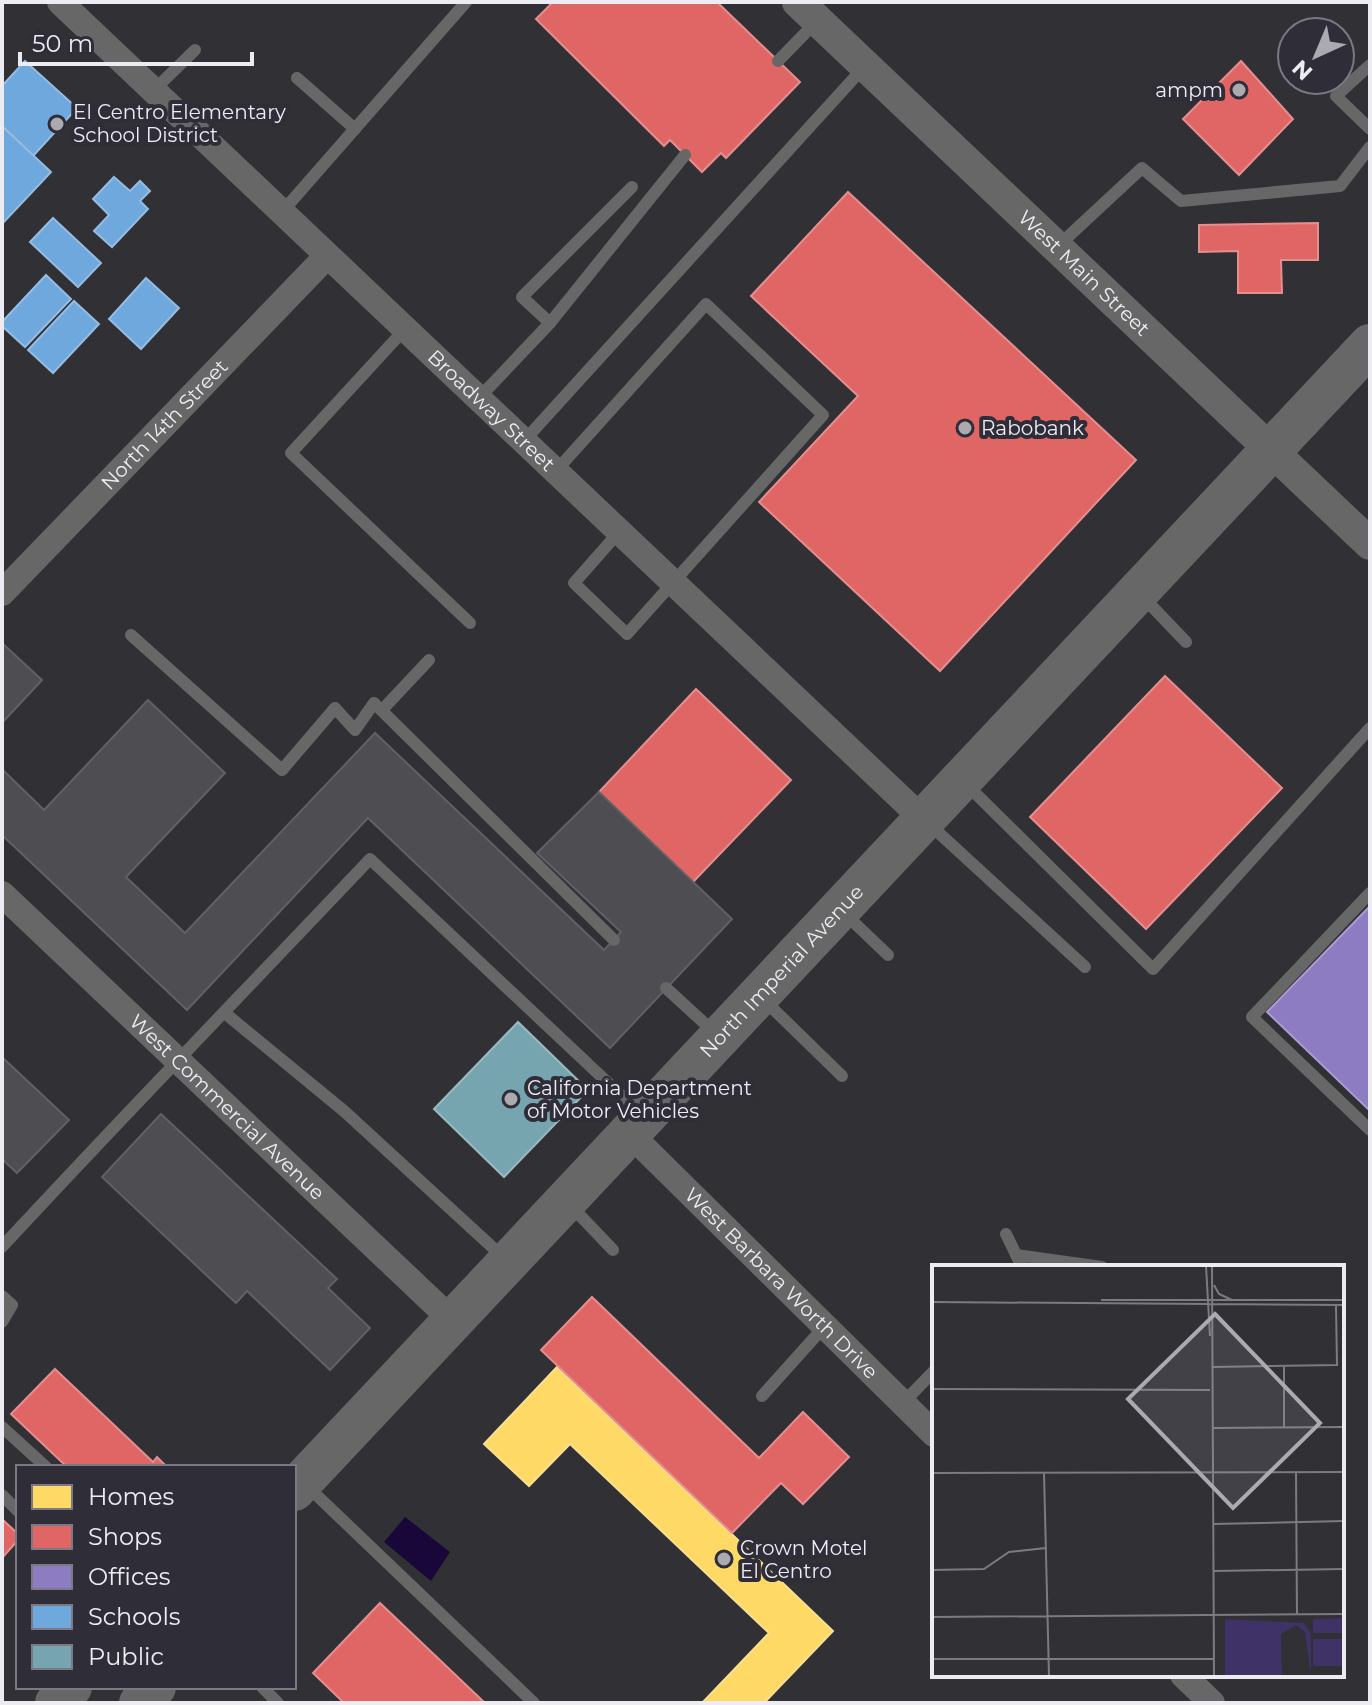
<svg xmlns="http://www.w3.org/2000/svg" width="1372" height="1705" font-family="Montserrat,sans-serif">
<rect width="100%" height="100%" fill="#303035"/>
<path fill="#180738" d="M 405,1517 L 450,1552 L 431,1581 L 384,1542 Z"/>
<path fill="#ffd966" stroke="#fadf90" stroke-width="2" d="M 557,1367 L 833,1631 L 764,1703 L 702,1703 L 769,1633 L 570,1444 L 529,1486 L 484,1444 Z"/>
<g fill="#e06666" stroke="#e48e90" stroke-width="2">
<path d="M 553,2 L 717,2 L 800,82 L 726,158 L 721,153 L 702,172 L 670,140 L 664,146 L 536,19 Z"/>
<path d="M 1241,61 L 1293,119 L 1239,175 L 1183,119 Z"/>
<path d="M 848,192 L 1136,460 L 940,671 L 759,502 L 858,396 L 751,296 Z"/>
<path d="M 1318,223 L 1318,260 L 1281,260 L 1282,293 L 1238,293 L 1238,251 L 1199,252 L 1199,225 Z"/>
<path d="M 1165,676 L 1282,788 L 1146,929 L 1030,817 Z"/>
<path d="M 696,689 L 791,780 L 693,882 L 599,792 Z"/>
<path d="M 592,1297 L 759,1458 L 803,1412 L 849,1457 L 803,1504 L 781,1483 L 732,1533 L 541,1350 Z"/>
<path d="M 55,1369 L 153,1462 L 157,1457 L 167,1467 L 67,1467 L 11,1414 Z"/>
<path d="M 2,1519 L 18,1534 L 18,1540 L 2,1558 Z"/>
<path d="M 380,1603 L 485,1703 L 344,1703 L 313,1673 Z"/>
</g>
<path fill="#8e7cc3" stroke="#aa9ed1" stroke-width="2" d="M 1370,906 L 1370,1111 L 1267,1012 Z"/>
<g fill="#6fa8dc" stroke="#95bce3" stroke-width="2">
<path d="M 25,61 L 77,108 L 33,156 L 2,126 L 2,86 Z"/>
<path d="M 2,126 L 51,172 L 4,222 L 2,219 Z"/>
<path d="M 114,177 L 130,191 L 140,181 L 150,191 L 140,201 L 148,209 L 112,247 L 94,231 L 109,215 L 93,199 Z"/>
<path d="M 53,218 L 101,263 L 78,287 L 30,242 Z"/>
<path d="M 46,275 L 71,299 L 25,347 L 2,326 L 2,322 Z"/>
<path d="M 146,278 L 179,308 L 141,349 L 109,319 Z"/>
<path d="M 74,301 L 99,324 L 53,373 L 28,350 Z"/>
</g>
<path fill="#76a5af" stroke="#9abac3" stroke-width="2" d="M 518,1022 L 588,1090 L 504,1177 L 434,1109 Z"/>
<g fill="#4e4e52" stroke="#606065" stroke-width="2">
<path d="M 2,643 L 42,680 L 2,723 Z"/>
<path d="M 148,700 L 225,773 L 126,877 L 185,933 L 375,733 L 604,950 L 621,932 L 537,853 L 599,792 L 732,919 L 610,1048 L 368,818 L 187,1010 L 2,835 L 2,769 L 44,810 Z"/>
<path d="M 2,1057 L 69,1120 L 17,1173 L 2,1159 Z"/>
<path d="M 161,1114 L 337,1279 L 328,1288 L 370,1328 L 330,1370 L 247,1291 L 236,1303 L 102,1177 Z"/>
</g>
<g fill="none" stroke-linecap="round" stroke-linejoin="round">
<g stroke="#686767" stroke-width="12">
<path d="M 778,61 L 817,21"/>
<path d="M 1370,65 L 1336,96 L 1370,129"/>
<path d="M 297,78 L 355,129"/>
<path d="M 153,91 L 195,50"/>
<path d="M 282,212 L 466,2"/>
<path d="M 1058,246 L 1142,168 L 1181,201 L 1340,186 L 1370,147"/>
<path d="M 550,323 L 685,155"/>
<path d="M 405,329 L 291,453 L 470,623"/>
<path d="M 478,399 L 550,323 L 522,297 L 632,187"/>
<path d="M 523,442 L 865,66"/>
<path d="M 555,472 L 706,304 L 823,415 L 627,634 L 574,583 L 619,532"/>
<path d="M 1144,598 L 1186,642"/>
<path d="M 131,635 L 282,770 L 335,708 L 355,730 L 374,703 L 614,940"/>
<path d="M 382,710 L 429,660"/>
<path d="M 967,785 L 1153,969 L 1370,728"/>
<path d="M 928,823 L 1085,967"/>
<path d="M 1370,893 L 1252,1017 L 1370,1130"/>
<path d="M 844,913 L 888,955"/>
<path d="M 666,988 L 714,1032"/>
<path d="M 764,1000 L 842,1076"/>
<path d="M 226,1014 L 344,1111 L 503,1257"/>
<path d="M 571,1206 L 613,1250"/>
<path d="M 1006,1234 L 1022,1267"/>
<path d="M 2,1247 C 123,1116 247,989 370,859 L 639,1112"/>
<path d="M 1016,1255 L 1102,1267"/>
<path d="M 2,1296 L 12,1305 L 2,1322"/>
<path d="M 762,1396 L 824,1327"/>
<path d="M 903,1403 L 934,1371"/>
<path d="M 2,1427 L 46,1467"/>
<path d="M 308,1487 L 534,1703"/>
<path d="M 2,1495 L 18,1511"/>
<path d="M 262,1687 L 278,1703"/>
</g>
<g stroke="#686767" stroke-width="26">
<path id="s1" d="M 60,2 L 924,820"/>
<path id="s2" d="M 2,593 L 327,256"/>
<path id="s3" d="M 2,894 L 453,1321"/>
<path id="s4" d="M 629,1133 L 934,1434"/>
<path d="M 1183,1675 L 1212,1703"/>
</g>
<path stroke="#686767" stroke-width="32" id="s5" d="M 798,2 L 1370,544"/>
<g stroke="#686768" stroke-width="42">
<path id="s6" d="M 294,1490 L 1370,345"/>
<path d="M 56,1703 L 71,1687"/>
<path d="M 140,1703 L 155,1687"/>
</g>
</g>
<g fill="#abaab0" stroke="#2f2d38" stroke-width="3">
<circle cx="1239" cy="90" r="8"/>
<circle cx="57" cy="124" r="8"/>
<circle cx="965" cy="428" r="8"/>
<circle cx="511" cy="1099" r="8"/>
<circle cx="724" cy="1559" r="8"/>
</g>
<g text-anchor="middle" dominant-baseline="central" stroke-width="8" stroke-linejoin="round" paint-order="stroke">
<g font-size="20" fill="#edecf3" stroke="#2f2d38" text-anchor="start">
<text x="1223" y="90" text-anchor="end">ampm</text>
<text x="73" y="112">El Centro Elementary<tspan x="73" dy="23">School District</tspan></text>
<text x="981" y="428">Rabobank</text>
<text x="527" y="1088">California Department<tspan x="527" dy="23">of Motor Vehicles</tspan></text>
<text x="740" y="1548">Crown Motel<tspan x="740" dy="23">El Centro</tspan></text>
</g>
<g font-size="20" fill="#edecf3" stroke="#2f2d38">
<text stroke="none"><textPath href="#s5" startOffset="394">West Main Street</textPath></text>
<text stroke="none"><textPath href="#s1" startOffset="594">Broadway Street</textPath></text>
<text stroke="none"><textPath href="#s2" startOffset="234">North 14th Street</textPath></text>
<text stroke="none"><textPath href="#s6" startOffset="712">North Imperial Avenue</textPath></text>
<text stroke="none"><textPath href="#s3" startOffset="310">West Commercial Avenue</textPath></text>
<text stroke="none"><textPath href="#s4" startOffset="214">West Barbara Worth Drive</textPath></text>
</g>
</g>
<g transform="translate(932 1265)">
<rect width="412" height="412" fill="#303035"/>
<path d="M 412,353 L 412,368 L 381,368 L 381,354 ZM 293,354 L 372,358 L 379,369 L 379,411 L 373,367 L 364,360 L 349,369 L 350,411 L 293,411 ZM 381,374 L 412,374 L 412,401 L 381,401 Z" fill="#3e3266"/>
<path fill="none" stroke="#7c7b81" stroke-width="2" d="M 274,1 L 278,71M 280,1 L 282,411M 282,20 L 287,29 L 300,35M 169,35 L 412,35M 0,37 L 412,40M 352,101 L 352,162M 280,102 L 405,100 L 404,41M 0,124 L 278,125M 281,163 L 412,162M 364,207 L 365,349M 0,208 L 412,207M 112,208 L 117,411M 282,259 L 412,256M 0,305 L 52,304 L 77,287 L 114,283M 282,306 L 412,304M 0,352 L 412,349M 0,394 L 282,394"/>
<path fill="#abaab0" fill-opacity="0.15" stroke="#abaab0" stroke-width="4" d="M 283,49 L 388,158 L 301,243 L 196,134 Z"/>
<rect width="412" height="412" fill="none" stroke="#edecf3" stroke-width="4"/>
</g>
<rect width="1372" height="1705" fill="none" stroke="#edecf3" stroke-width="8"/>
<rect x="16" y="1465" width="280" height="224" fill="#2f2d38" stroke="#7b7983" stroke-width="2"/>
<rect x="32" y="1485" width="40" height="24" fill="#ffd966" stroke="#7b7983" stroke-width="2"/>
<text x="88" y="1505" font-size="24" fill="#edecf3">Homes</text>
<rect x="32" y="1525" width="40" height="24" fill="#e06666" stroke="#7b7983" stroke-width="2"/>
<text x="88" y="1545" font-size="24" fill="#edecf3">Shops</text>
<rect x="32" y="1565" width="40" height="24" fill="#8e7cc3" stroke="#7b7983" stroke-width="2"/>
<text x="88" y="1585" font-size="24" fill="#edecf3">Offices</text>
<rect x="32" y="1605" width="40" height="24" fill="#6fa8dc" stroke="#7b7983" stroke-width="2"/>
<text x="88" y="1625" font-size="24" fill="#edecf3">Schools</text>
<rect x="32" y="1645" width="40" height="24" fill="#76a5af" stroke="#7b7983" stroke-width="2"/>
<text x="88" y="1665" font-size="24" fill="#edecf3">Public</text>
<g transform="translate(1316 56) rotate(224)"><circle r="38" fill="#2f2d38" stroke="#7b7983" stroke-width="2"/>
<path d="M0-6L14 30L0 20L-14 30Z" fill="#abaab0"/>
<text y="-12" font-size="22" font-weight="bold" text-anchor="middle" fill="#edecf3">N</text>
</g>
<path d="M20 52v12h232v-12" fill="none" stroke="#edecf3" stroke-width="4"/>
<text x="32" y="52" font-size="24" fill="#edecf3" stroke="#2f2d38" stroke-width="6" paint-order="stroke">50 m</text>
</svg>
